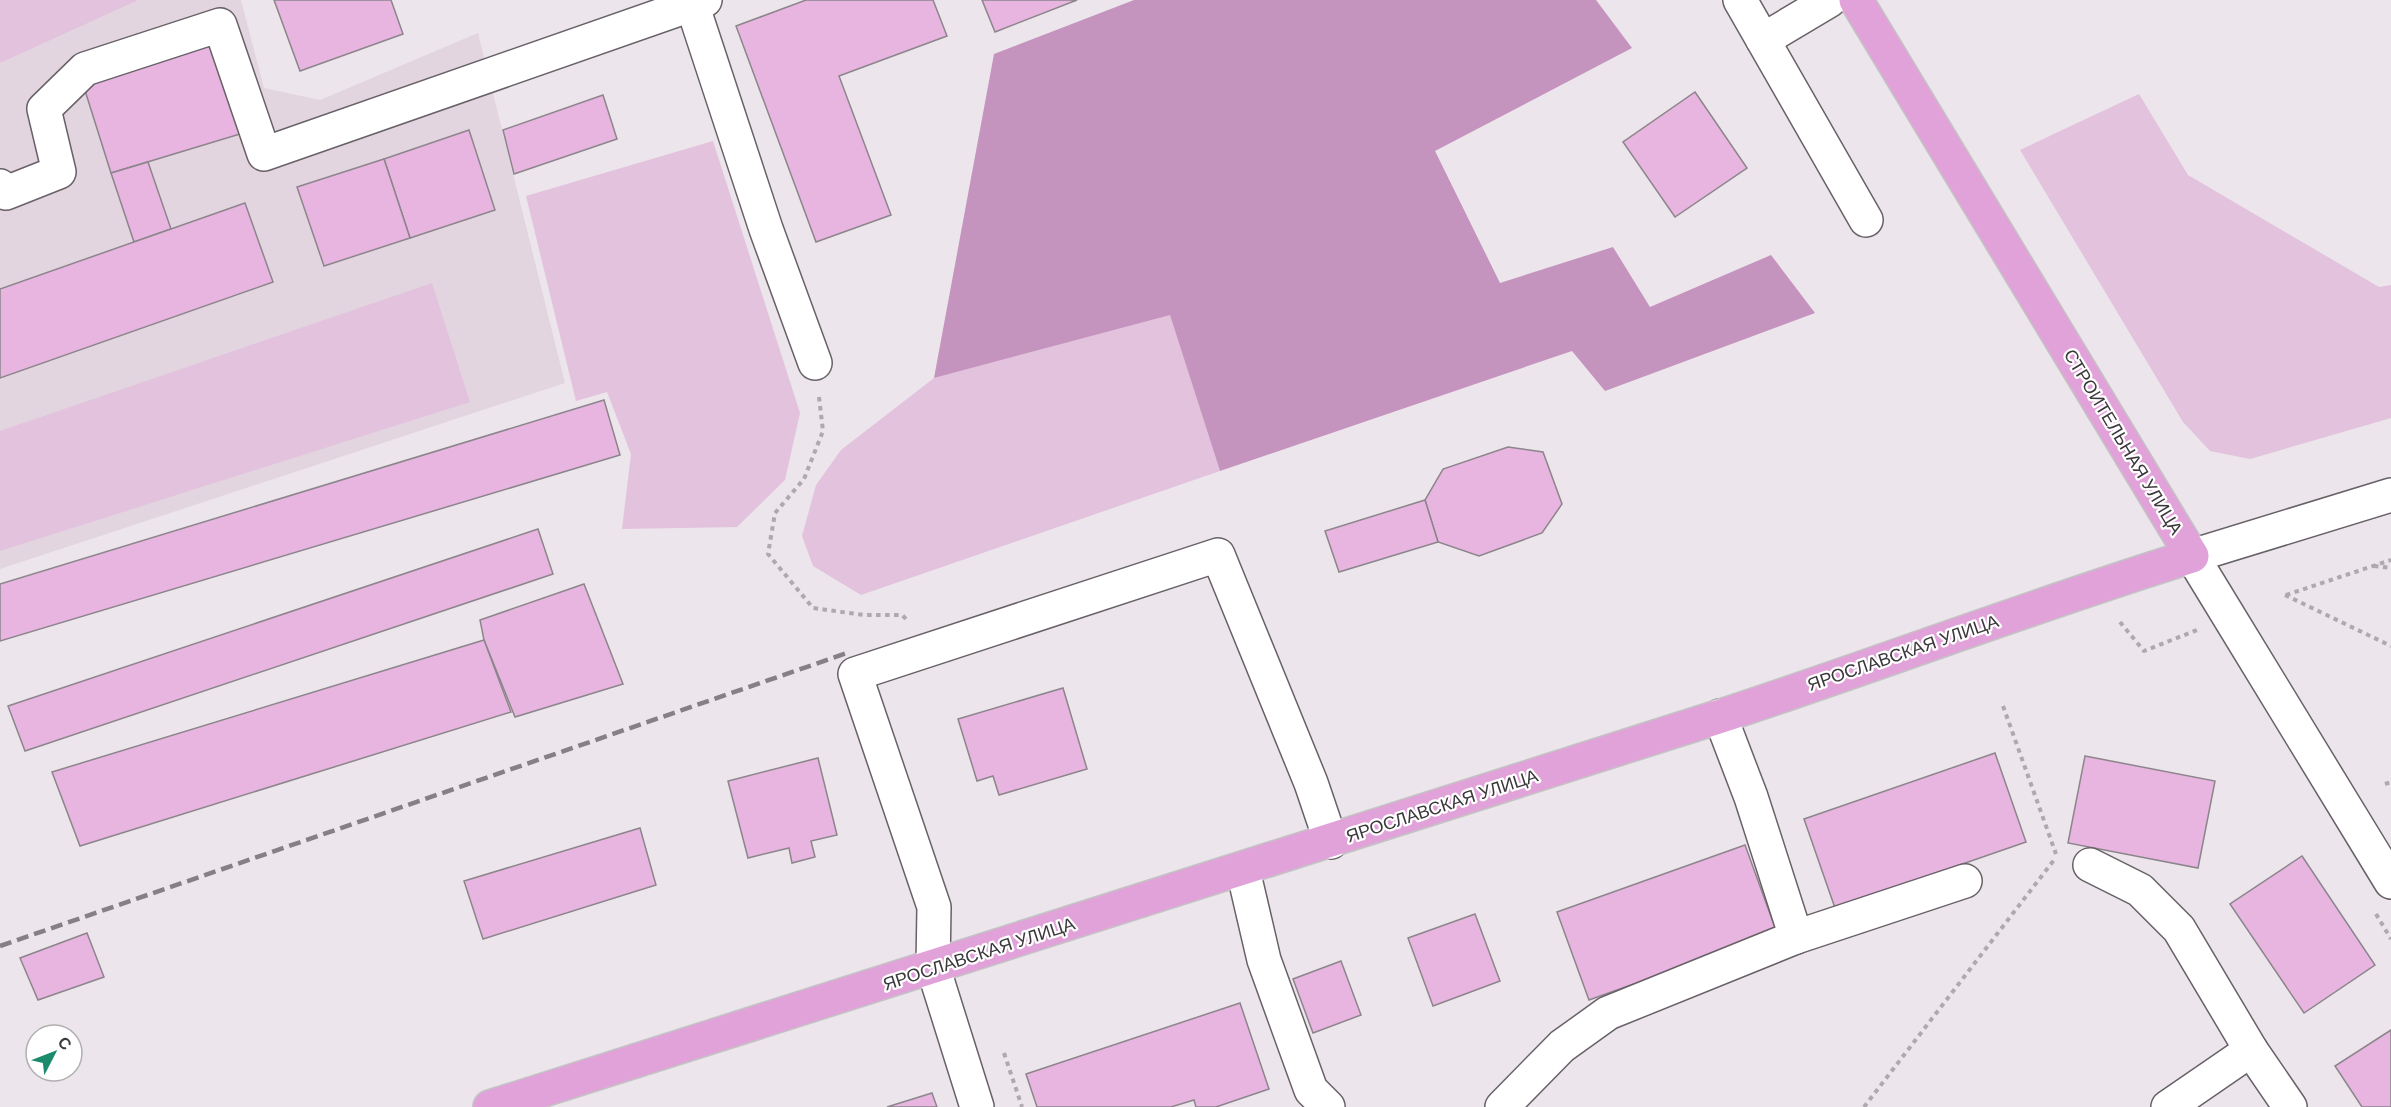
<svg xmlns="http://www.w3.org/2000/svg" width="2391" height="1107" font-family="Helvetica,sans-serif">
<rect width="100%" height="100%" fill="#ece5eb"/>
<path fill="#e3d5e0" d="M 0,0 L 241,0 L 264,88 L 320,100 L 478,33 L 565,383 L 0,569 Z"/>
<g fill="#e2c2dd">
<path d="M 0,0 L 136,0 L 136,1 L 0,63 Z"/>
<path d="M 2139,94 L 2188,175 L 2379,287 L 2391,285 L 2391,418 L 2250,459 L 2210,451 L 2183,422 L 2020,150 Z"/>
<path d="M 713,141 L 800,413 L 785,480 L 737,527 L 622,529 L 631,454 L 607,392 L 576,401 L 526,196 Z"/>
<path d="M 432,283 L 470,402 L 0,551 L 0,431 Z"/>
<path d="M 1170,314 L 1220,471 L 861,595 L 813,566 L 802,536 L 816,485 L 841,450 L 934,378 Z"/>
</g>
<path fill="#c494be" d="M 1134,0 L 1596,0 L 1632,48 L 1435,151 L 1500,283 L 1613,247 L 1650,307 L 1771,255 L 1815,313 L 1605,391 L 1572,351 L 1220,471 L 1170,315 L 934,378 L 994,54 Z"/>
<g fill="#e7b5e0" stroke="#8c858b" stroke-width="1.5">
<path d="M 274,0 L 391,0 L 403,34 L 300,71 Z"/>
<path d="M 806,0 L 933,0 L 947,36 L 839,76 L 891,215 L 816,242 L 736,26 Z"/>
<path d="M 982,0 L 1077,0 L 995,32 Z"/>
<path d="M 211,42 L 240,134 L 111,173 L 82,81 Z"/>
<path d="M 1695,92 L 1747,168 L 1675,217 L 1623,142 Z"/>
<path d="M 603,95 L 617,139 L 514,174 L 503,130 Z"/>
<path d="M 469,130 L 495,210 L 410,238 L 384,159 Z"/>
<path d="M 384,159 L 410,238 L 324,266 L 297,187 Z"/>
<path d="M 148,162 L 171,229 L 134,242 L 111,173 Z"/>
<path d="M 245,203 L 273,282 L 0,378 L 0,289 Z"/>
<path d="M 604,400 L 620,455 L 0,641 L 0,584 Z"/>
<path d="M 1508,447 L 1543,452 L 1562,504 L 1542,533 L 1479,556 L 1438,542 L 1425,500 L 1443,469 Z"/>
<path d="M 1425,500 L 1438,542 L 1339,572 L 1325,531 Z"/>
<path d="M 538,529 L 553,574 L 25,751 L 8,706 Z"/>
<path d="M 584,584 L 623,684 L 515,717 L 484,640 L 480,620 Z"/>
<path d="M 484,640 L 511,712 L 80,846 L 52,772 Z"/>
<path d="M 1063,688 L 1087,769 L 999,795 L 993,776 L 977,781 L 958,719 Z"/>
<path d="M 1995,753 L 2026,842 L 1835,908 L 1804,819 Z"/>
<path d="M 2085,756 L 2215,781 L 2198,868 L 2068,843 Z"/>
<path d="M 818,758 L 837,835 L 811,841 L 815,857 L 792,863 L 789,848 L 748,858 L 728,781 Z"/>
<path d="M 640,828 L 656,885 L 483,939 L 464,881 Z"/>
<path d="M 1745,845 L 1777,933 L 1589,1000 L 1557,912 Z"/>
<path d="M 2302,856 L 2375,965 L 2304,1013 L 2230,904 Z"/>
<path d="M 1475,914 L 1500,981 L 1433,1006 L 1408,938 Z"/>
<path d="M 87,933 L 104,977 L 38,1000 L 20,958 Z"/>
<path d="M 1341,961 L 1361,1015 L 1313,1033 L 1293,979 Z"/>
<path d="M 1240,1003 L 1269,1089 L 1216,1107 L 1196,1107 L 1194,1100 L 1171,1107 L 1037,1107 L 1026,1074 Z"/>
<path d="M 2391,1030 L 2391,1107 L 2362,1107 L 2335,1066 Z"/>
<path d="M 932,1093 L 937,1107 L 887,1107 Z"/>
</g>
<g fill="none" stroke-linecap="round" stroke-linejoin="round">
<g stroke="#686167" stroke-width="36">
<g id="minor">
<path d="M 1740,0 L 1866,220"/>
<path d="M 692,4 L 766,229 L 815,363"/>
<path d="M 1763,40 L 1830,0"/>
<path d="M 0,186 L 6,193 L 59,172 L 44,109 L 85,69 L 220,25 L 264,154 L 705,0"/>
<path d="M 2391,495 L 2192,556 L 2391,882"/>
<path d="M 2090,865 L 2140,890 L 2179,929 L 2251,1050 L 2290,1107"/>
<path d="M 1243,870 L 1264,960 L 1311,1090 L 1328,1107"/>
<path d="M 1796,937 L 1965,881"/>
<path d="M 977,1107 L 933,967 L 934,907 L 855,674 L 1218,555 L 1311,783 L 1331,842"/>
<path d="M 1502,1107 L 1562,1046 L 1608,1013 L 1796,937 L 1751,797 L 1720,716"/>
<path d="M 2168,1107 L 2251,1050"/>
</g>
</g>
<g stroke="#c4c3c4" stroke-width="36">
<path id="major" d="M 490,1107 C 899,979 1308,851 1715,718 C 1874,666 2031,606 2192,556 L 1856,0"/>
</g>
<g stroke="#aea9ad" stroke-width="4" stroke-dasharray="4.5 4.5" stroke-linecap="butt">
<path d="M 819,397 L 823,431 L 804,479 L 775,513 L 768,554 L 813,608 L 864,615 L 902,615 L 906,619"/>
<path d="M 2374,566 L 2391,568"/>
<path d="M 2285,595 L 2391,646"/>
<path d="M 2286,595 L 2391,560"/>
<path d="M 2120,622 L 2144,651 L 2197,630"/>
<path d="M 2003,706 L 2056,854"/>
<path d="M 2385,784 L 2391,782"/>
<path d="M 2376,914 L 2391,939"/>
<path d="M 1004,1053 L 1022,1107"/>
<path d="M 1864,1107 L 2054,860"/>
</g>
<use href="#minor" stroke="#fff" stroke-width="33"/>
<use href="#major" stroke="#e1a2da" stroke-width="33"/>
<path stroke="#848084" stroke-width="4.5" stroke-dasharray="12 6" stroke-linecap="butt" d="M 0,946 L 847,653"/>
</g>
<g text-anchor="middle" dominant-baseline="central" stroke-width="4.5" stroke-linejoin="round" paint-order="stroke">
<g font-size="18" fill="#3b383b" stroke="#fff">
<text transform="translate(2123 442) rotate(59)">СТРОИТЕЛЬНАЯ УЛИЦА</text>
<text transform="translate(1903 653) rotate(-19)">ЯРОСЛАВСКАЯ УЛИЦА</text>
<text transform="translate(1442 806) rotate(-18)">ЯРОСЛАВСКАЯ УЛИЦА</text>
<text transform="translate(979 954) rotate(-18)">ЯРОСЛАВСКАЯ УЛИЦА</text>
</g>
</g>
<g transform="translate(54 1053) rotate(48)"><circle r="28" fill="#ffffff" stroke="#b1afb1" stroke-width="1.5"/>
<path d="M0-4.5L10 22L0 15L-10 22Z" fill="#1b8b6b"/>
<text y="-9" font-size="16" font-weight="bold" text-anchor="middle" fill="#3b383b">С</text>
</g>
</svg>
